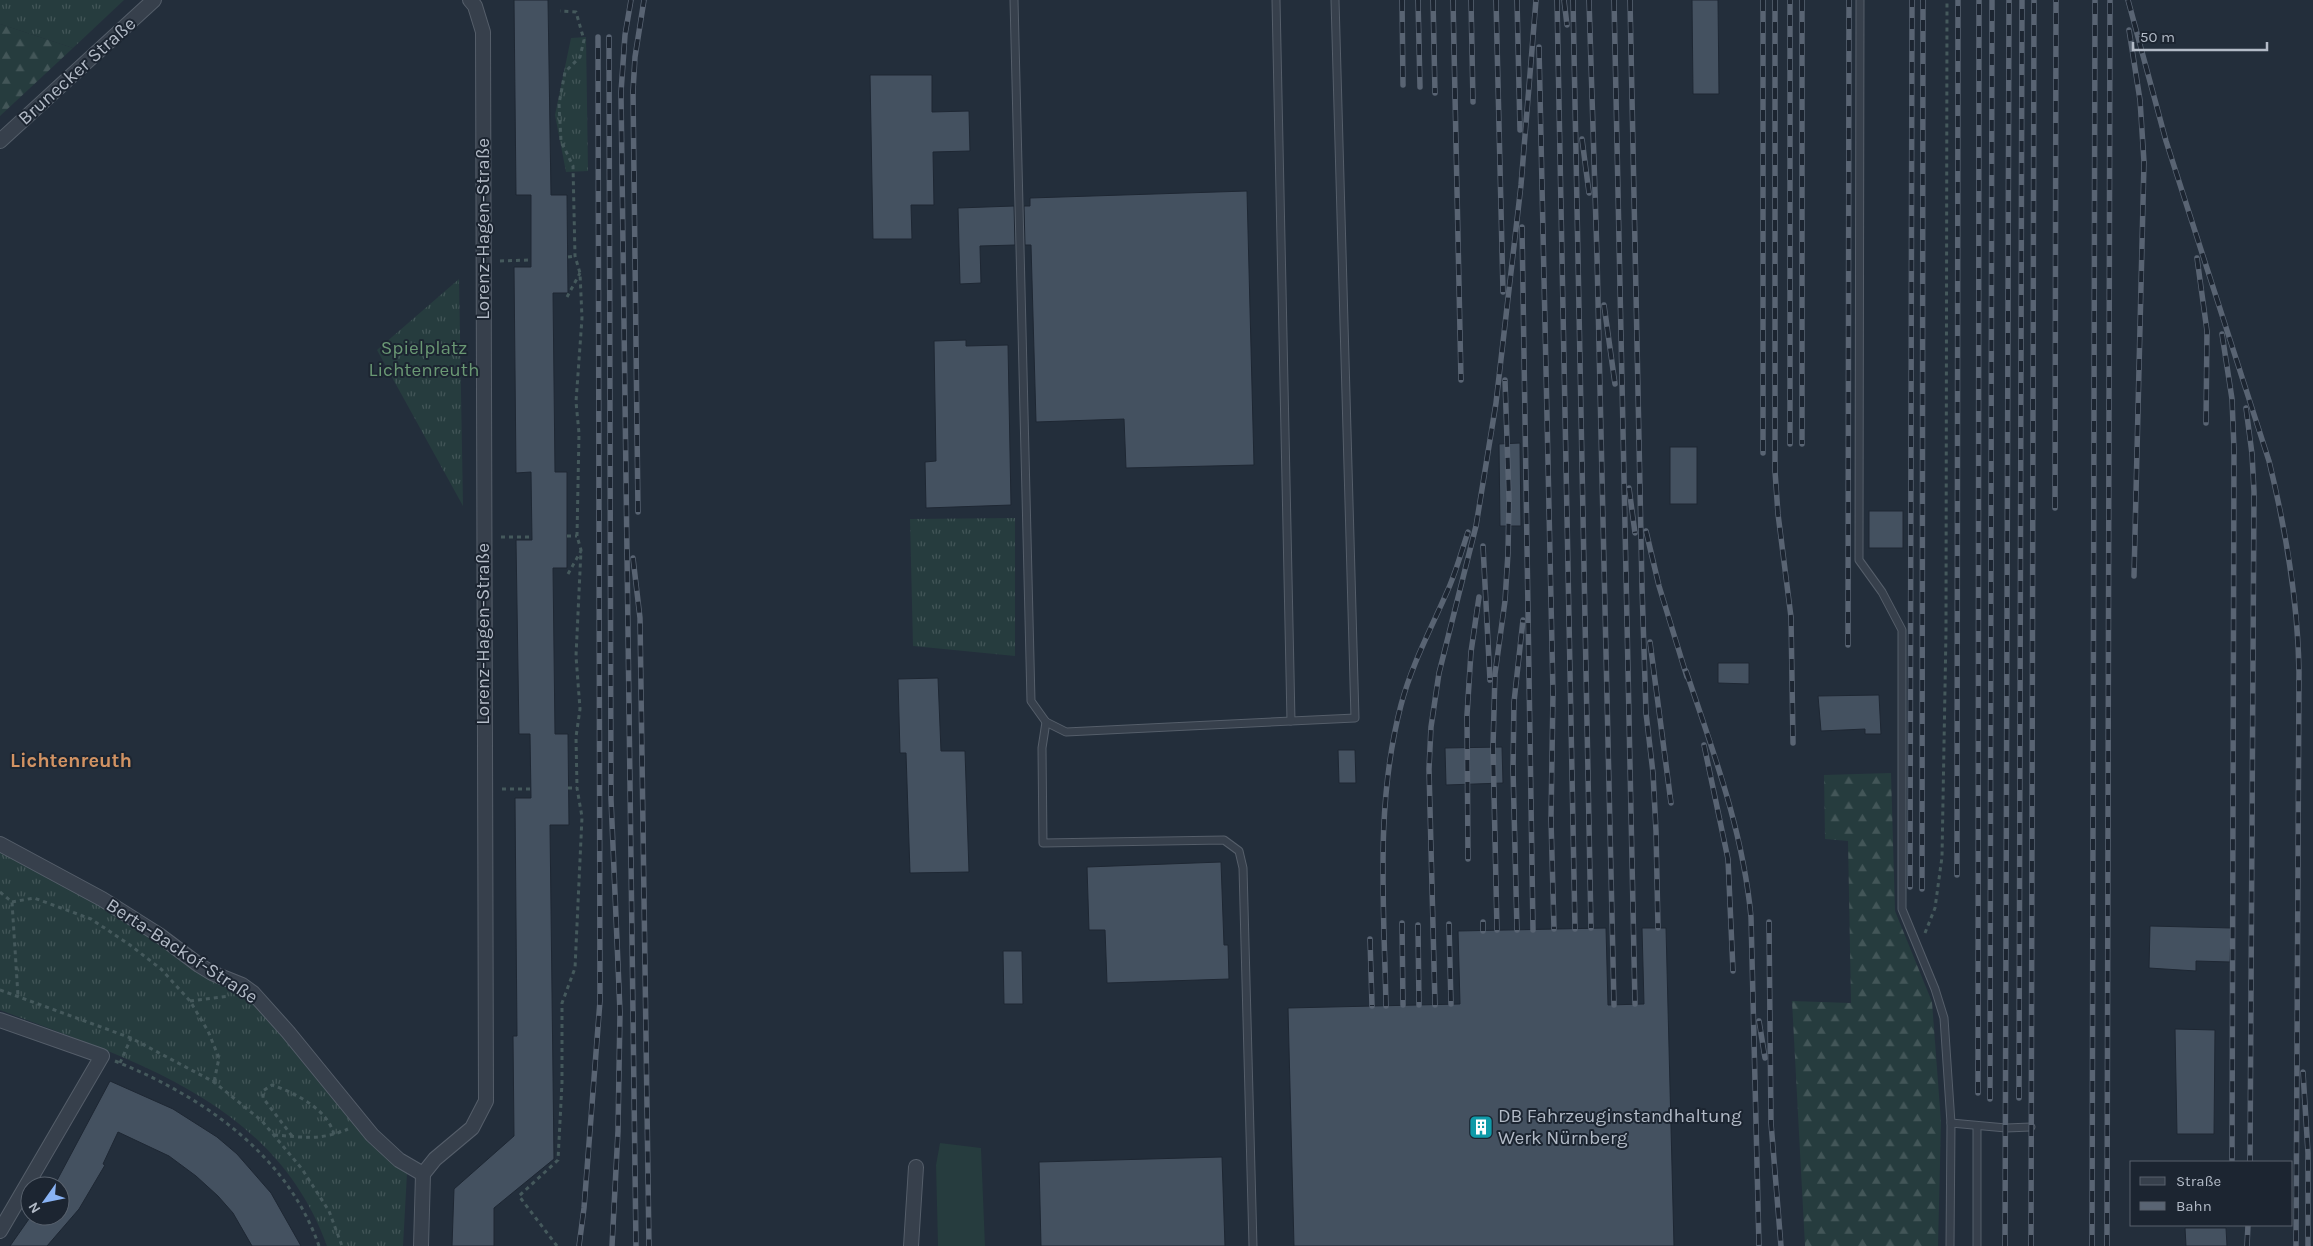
<svg xmlns="http://www.w3.org/2000/svg" width="2313" height="1246" font-family="Karla,sans-serif">
<defs>
<pattern id="grass-tufts" width="24" height="20" patternUnits="userSpaceOnUse" patternTransform="scale(1.25)"><rect width="24" height="20" fill="#263c3e"/><path d="M3 7l-1-3M5 7V3M7 7l1-3M15 17l-1-3M17 17v-4M19 17l1-3" fill="none" stroke="#435658"/></pattern>
<pattern id="forest-firs" width="22" height="20" patternUnits="userSpaceOnUse" patternTransform="scale(1.25)"><rect width="22" height="20" fill="#263c3e"/><path d="M5 1l3.5 6h-7zM16 11l3.5 6h-7z" fill="#435658"/></pattern>
</defs>
<rect width="100%" height="100%" fill="#232e3b"/>
<g fill="url(#grass-tufts)">
<path d="M 0,0 L 124,0 L 73,48 L 0,24 Z"/>
<path d="M 586,37 L 588,171 L 566,172 L 555,115 L 571,38 Z"/>
<path d="M 459,279 L 463,506 L 377,350 Z"/>
<path d="M 1015,518 L 1015,656 L 913,646 L 910,519 Z"/>
<path d="M 0,851 L 147,931 L 240,991 L 256,1005 C 304,1063 349,1123 407,1173 L 403,1246 L 327,1246 C 274,1100 131,1060 0,1010 Z"/>
</g>
<g fill="url(#forest-firs)">
<path d="M 0,24 L 73,48 L 0,116 Z"/>
<path d="M 1891,773 L 1895,911 L 1932,1002 L 1941,1122 L 1938,1246 L 1805,1246 L 1792,1001 L 1851,1003 L 1848,841 L 1825,839 L 1824,775 Z"/>
</g>
<path fill="#263c3e" d="M 940,1143 L 981,1148 L 985,1246 L 938,1246 L 936,1165 Z"/>
<g fill="#445160" stroke="#1e2733">
<path d="M 514,0 L 548,0 L 551,195 L 567,195 L 568,293 L 553,293 L 555,472 L 567,472 L 567,568 L 553,568 L 555,734 L 568,734 L 569,825 L 550,825 L 554,1159 L 494,1208 L 494,1246 L 452,1246 L 454,1189 L 514,1136 L 513,1036 L 517,1036 L 515,798 L 531,798 L 530,734 L 519,734 L 516,540 L 532,540 L 531,472 L 516,473 L 514,267 L 531,267 L 531,195 L 516,195 Z"/>
<path d="M 1692,0 L 1718,0 L 1719,94 L 1693,94 Z"/>
<path d="M 870,75 L 932,75 L 932,112 L 969,111 L 970,151 L 933,152 L 934,205 L 911,205 L 912,239 L 873,239 Z"/>
<path d="M 1247,191 L 1254,465 L 1126,468 L 1124,419 L 1036,422 L 1031,245 L 1025,245 L 1024,206 L 1030,206 L 1030,198 Z"/>
<path d="M 1014,206 L 1015,245 L 980,246 L 981,283 L 960,284 L 958,208 Z"/>
<path d="M 966,340 L 966,346 L 1008,345 L 1011,505 L 926,508 L 925,462 L 936,461 L 934,341 Z"/>
<path d="M 1520,443 L 1521,526 L 1500,526 L 1499,444 Z"/>
<rect x="1670" y="447" width="27" height="57"/>
<rect x="1869" y="511" width="34" height="37"/>
<path d="M 1718,663 L 1749,663 L 1749,684 L 1718,683 Z"/>
<path d="M 938,678 L 941,751 L 965,751 L 969,872 L 910,873 L 906,753 L 900,753 L 898,679 Z"/>
<path d="M 1879,695 L 1881,734 L 1865,734 L 1865,729 L 1821,731 L 1818,696 Z"/>
<path d="M 1502,747 L 1503,783 L 1446,785 L 1445,748 Z"/>
<path d="M 1338,750 L 1355,750 L 1356,783 L 1339,783 Z"/>
<path d="M 1221,862 L 1224,945 L 1228,945 L 1229,979 L 1107,983 L 1105,930 L 1089,930 L 1087,867 Z"/>
<path d="M 2150,926 L 2231,928 L 2230,962 L 2196,961 L 2196,971 L 2149,968 Z"/>
<path d="M 1606,928 L 1608,1005 L 1644,1004 L 1642,928 L 1666,928 L 1674,1246 L 1294,1246 L 1288,1008 L 1460,1004 L 1458,931 Z"/>
<path d="M 1003,951 L 1022,951 L 1023,1004 L 1004,1004 Z"/>
<path d="M 2175,1029 L 2215,1030 L 2214,1134 L 2177,1134 Z"/>
<path d="M 110,1081 L 173,1109 L 217,1137 L 237,1154 L 271,1193 L 301,1246 L 252,1246 L 233,1213 L 218,1196 L 196,1176 L 169,1156 L 118,1132 L 103,1164 L 105,1165 L 79,1209 L 47,1246 L 10,1246 L 31,1216 L 60,1216 L 60,1186 L 54,1186 Z"/>
<path d="M 1222,1157 L 1225,1246 L 1041,1246 L 1039,1162 Z"/>
<path d="M 2185,1228 L 2226,1228 L 2227,1246 L 2186,1246 Z"/>
</g>
<g fill="none" stroke-linecap="round" stroke-linejoin="round">
<g stroke="#555e6a" stroke-width="9">
<g id="service">
<path d="M 1014,0 L 1031,701 L 1046,722 L 1066,732 L 1355,718 L 1335,0"/>
<path d="M 1276,0 L 1291,721"/>
<path d="M 1860,0 L 1859,560 L 1882,592 L 1902,630 L 1902,909 L 1935,989 L 1944,1018 L 1951,1123 L 1950,1246"/>
<path d="M 1046,722 L 1042,748 L 1043,843 L 1224,840 L 1239,851 L 1243,868 L 1253,1246"/>
<path d="M 1951,1123 L 2006,1128 L 2031,1127"/>
<path d="M 1977,1246 L 1977,1126"/>
</g>
</g>
<g stroke="#555e6a" stroke-width="16">
<g id="minor">
<path d="M 0,141 L 154,0"/>
<path d="M 0,844 L 102,899 L 159,935 L 199,965 L 212,973 L 242,985 L 253,993 L 288,1032 L 372,1135 L 399,1160 L 423,1174"/>
<path d="M 0,1020 L 102,1056 L 0,1231"/>
<path d="M 421,1246 L 423,1174 L 435,1159 L 472,1128 L 486,1101 L 483,32 L 475,6 L 470,0"/>
<path d="M 911,1246 L 916,1167"/>
</g>
</g>
<g stroke="#45595c" stroke-width="3" stroke-dasharray="4 4" stroke-linecap="butt">
<path d="M 568,257 L 575,256"/>
<path d="M 500,261 L 531,260"/>
<path d="M 567,297 L 580,273"/>
<path d="M 567,536 L 577,536"/>
<path d="M 501,537 L 532,537"/>
<path d="M 568,574 L 581,551"/>
<path d="M 568,788 L 577,788"/>
<path d="M 502,789 L 531,789"/>
<path d="M 0,892 L 12,902 L 18,996"/>
<path d="M 12,902 L 34,898 L 91,919 L 130,945 L 161,969 L 190,1001 L 208,1031 L 219,1058 L 214,1082"/>
<path d="M 1925,933 L 1935,908 L 1942,857 L 1946,632 L 1947,0"/>
<path d="M 0,990 L 131,1038 L 214,1082 L 262,1121 L 302,1169 L 329,1211 L 342,1246"/>
<path d="M 190,1001 L 229,996"/>
<path d="M 115,1061 C 202,1096 287,1154 319,1246"/>
<path d="M 120,1063 L 131,1038"/>
<path d="M 274,1135 C 303,1137 320,1141 348,1129"/>
<path d="M 292,1136 L 263,1098 L 263,1091 L 272,1085 C 295,1093 328,1109 334,1135"/>
<path d="M 557,1246 L 519,1196 L 558,1160 L 562,1083 L 562,1003 L 575,968 L 582,817 L 577,788 L 576,737 L 580,709 L 576,656 L 581,550 L 577,536 L 579,433 L 576,402 L 582,318 L 580,273 L 575,256 L 573,166 L 561,141 L 559,104 L 565,72 L 580,57 L 584,40 L 576,12 L 560,11"/>
</g>
<use href="#service" stroke="#37404c" stroke-width="7"/>
<use href="#minor" stroke="#37404c" stroke-width="14"/>
<g stroke="#596473" stroke-width="5.5">
<g id="rail">
<path d="M 631,0 L 625,35 L 621,92 L 636,1246"/>
<path d="M 1402,0 L 1403,85"/>
<path d="M 1418,0 L 1420,87"/>
<path d="M 1433,0 L 1435,93"/>
<path d="M 1453,0 L 1461,380"/>
<path d="M 1471,0 L 1473,102"/>
<path d="M 1496,0 L 1503,292"/>
<path d="M 1517,0 L 1520,130"/>
<path d="M 1557,0 L 1575,929"/>
<path d="M 1564,0 L 1567,25"/>
<path d="M 1573,0 L 1591,928"/>
<path d="M 1589,0 L 1597,256 L 1614,1005"/>
<path d="M 1614,0 L 1635,1004"/>
<path d="M 1630,0 L 1642,587 L 1646,713 L 1653,773 L 1656,831 L 1658,928"/>
<path d="M 1763,0 L 1763,453"/>
<path d="M 1775,0 L 1775,471 L 1778,514 L 1791,617 L 1793,743"/>
<path d="M 1802,0 L 1802,444"/>
<path d="M 2128,0 L 2166,141 L 2269,461 C 2286,531 2298,600 2299,672 L 2296,1246"/>
<path d="M 2129,30 L 2140,100 L 2144,162 L 2134,576"/>
<path d="M 609,37 L 611,799 L 620,1012 L 618,1131 L 612,1246"/>
<path d="M 1539,47 L 1553,693 L 1551,820 L 1554,929"/>
<path d="M 1582,139 L 1589,193"/>
<path d="M 1522,227 L 1533,930"/>
<path d="M 2197,258 L 2207,331 L 2206,423"/>
<path d="M 1604,305 L 1615,384"/>
<path d="M 2222,334 L 2232,399 L 2234,449 L 2232,1162"/>
<path d="M 2246,408 L 2252,454 L 2254,492 L 2250,1162"/>
<path d="M 1790,444 L 1790,0"/>
<path d="M 1629,488 L 1635,533"/>
<path d="M 2055,508 L 2056,0"/>
<path d="M 638,512 L 633,91 L 635,57 L 644,0"/>
<path d="M 1646,531 L 1659,586 L 1687,677"/>
<path d="M 1483,546 L 1490,680"/>
<path d="M 633,558 L 640,618 L 649,1246"/>
<path d="M 1650,642 L 1671,803"/>
<path d="M 1848,645 L 1849,0"/>
<path d="M 1686,671 C 1713,751 1743,831 1751,917 L 1759,1246"/>
<path d="M 1704,745 L 1728,859 L 1733,971"/>
<path d="M 1468,859 L 1467,715 L 1471,652 L 1479,597"/>
<path d="M 1957,875 L 1958,0"/>
<path d="M 1910,887 L 1912,0"/>
<path d="M 1922,889 L 1923,0"/>
<path d="M 1483,922 L 1483,931"/>
<path d="M 1769,922 L 1771,1123 L 1781,1246"/>
<path d="M 1402,923 L 1403,1005"/>
<path d="M 1449,924 L 1451,1004"/>
<path d="M 1418,925 L 1419,1005"/>
<path d="M 1497,930 L 1493,747 L 1495,674 L 1505,601 L 1508,553 L 1509,499 L 1505,380"/>
<path d="M 1517,930 L 1513,769 L 1514,702 L 1523,620"/>
<path d="M 1370,939 L 1372,1006"/>
<path d="M 1435,1005 L 1429,769 L 1431,727 L 1439,673 L 1476,526 L 1496,403 L 1521,185 L 1536,0"/>
<path d="M 1386,1006 C 1384,904 1375,804 1401,705 C 1412,663 1433,625 1450,585 C 1457,568 1462,550 1468,532"/>
<path d="M 1759,1021 L 1765,1058"/>
<path d="M 2303,1072 L 2308,1153 L 2308,1246"/>
<path d="M 1978,1093 L 1979,0"/>
<path d="M 2019,1098 L 2022,0"/>
<path d="M 1990,1099 L 1992,0"/>
<path d="M 579,1246 L 584,1208 L 600,1001 L 598,37"/>
<path d="M 2005,1246 L 2009,0"/>
<path d="M 2031,1246 L 2034,0"/>
<path d="M 2092,1246 L 2095,0"/>
<path d="M 2107,1246 L 2110,0"/>
<path d="M 2247,1246 L 2248,1225"/>
</g>
</g>
<use href="#rail" stroke="#1c2531" stroke-width="4" stroke-dasharray="11" stroke-linecap="butt"/>
</g>
<defs>
<g id="building-square" transform="scale(1.25)"><rect x="-9" y="-9" width="18" height="18" rx="4" fill="#0f9aa8" stroke="#1c2531"/><path d="M-4-6H4V6H1V3H-1V6H-4ZM-2.5-4.3h1.7v1.8h-1.7ZM.8-4.3h1.7v1.8H.8ZM-2.5-1h1.7V.8h-1.7ZM.8-1h1.7V.8H.8Z" fill="#fff"/></g>
</defs>
<g fill-rule="evenodd">
<use href="#building-square" x="1481" y="1127"/>
</g>
<g text-anchor="middle" dominant-baseline="central" stroke-width="4" stroke-linejoin="round" paint-order="stroke">
<g font-size="19" fill="#b3bbc7" stroke="#1c2531">
<text transform="translate(77 71) rotate(-42)">Brunecker Straße</text>
<text transform="translate(483 229) rotate(-90)">Lorenz-Hagen-Straße</text>
<text transform="translate(483 634) rotate(-90)">Lorenz-Hagen-Straße</text>
<text transform="translate(182 951) rotate(33)">Berta-Backof-Straße</text>
</g>
<g font-size="19" fill="#6a9874" stroke="#1c2531">
<text x="424" y="348">Spielplatz<tspan x="424" dy="22">Lichtenreuth</tspan></text>
</g>
<g font-size="19" fill="#b3bbc7" stroke="#1c2531" text-anchor="start">
<text x="1498" y="1116">DB Fahrzeuginstandhaltung<tspan x="1498" dy="22">Werk Nürnberg</tspan></text>
</g>
<g font-size="20" font-weight="bold" fill="#d29363" stroke="#1c2531">
<text x="71" y="760">Lichtenreuth</text>
</g>
</g>
<rect x="2130" y="1161" width="162" height="65" fill="#1c2531" stroke="#58616d"/>
<rect x="2140" y="1177" width="25" height="8" fill="#37404c" stroke="#58616d"/>
<text x="2176" y="1186" font-size="15" fill="#b3bbc7">Straße</text>
<rect x="2140" y="1202" width="25" height="8" fill="#596473" stroke="#58616d"/>
<text x="2176" y="1211" font-size="15" fill="#b3bbc7">Bahn</text>
<g transform="translate(45 1201) rotate(237)"><circle r="24" fill="#1c2531" stroke="#58616d"/>
<path d="M0-4L9 19L0 12L-9 19Z" fill="#89b3f5"/>
<text y="-8" font-size="14" font-weight="bold" text-anchor="middle" fill="#b3bbc7">N</text>
</g>
<path d="M2133 42v8h134v-8" fill="none" stroke="#b3bbc7" stroke-width="2.5"/>
<text x="2140" y="42" font-size="15" fill="#b3bbc7" stroke="#1c2531" stroke-width="4" paint-order="stroke">50 m</text>
</svg>
